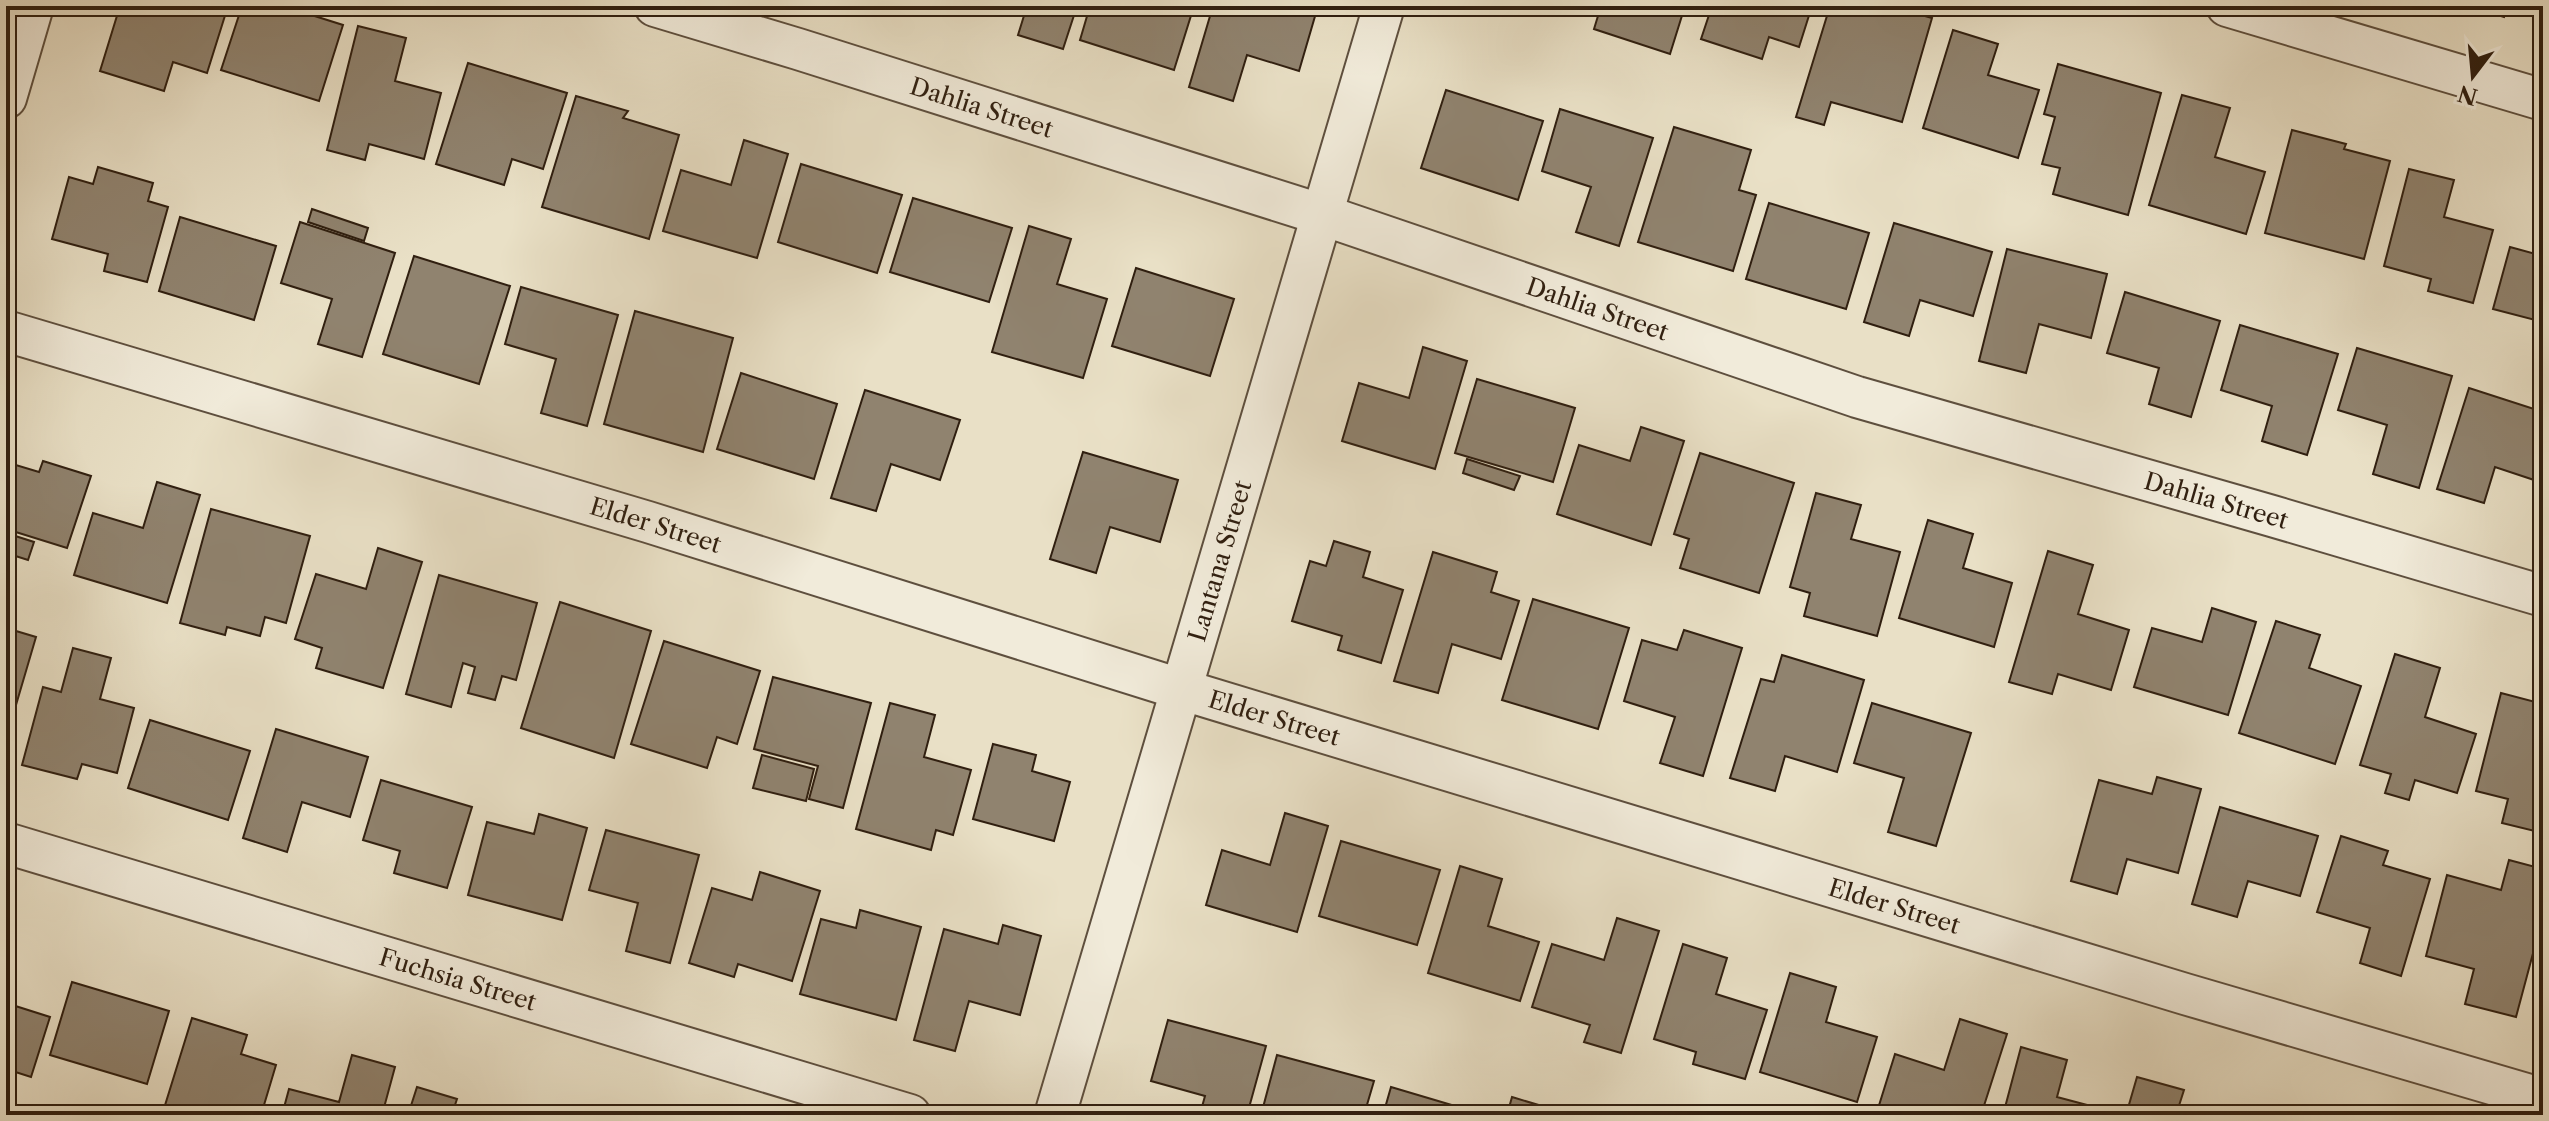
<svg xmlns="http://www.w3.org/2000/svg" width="2549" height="1121" font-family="'Libre Caslon Text',serif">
<rect width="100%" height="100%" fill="#e9e0c6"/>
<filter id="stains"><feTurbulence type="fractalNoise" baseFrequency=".0025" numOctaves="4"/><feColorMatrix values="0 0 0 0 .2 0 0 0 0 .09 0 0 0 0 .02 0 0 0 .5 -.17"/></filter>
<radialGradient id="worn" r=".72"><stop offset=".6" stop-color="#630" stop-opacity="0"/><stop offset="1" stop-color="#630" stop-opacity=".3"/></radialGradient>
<g fill="#90836f" stroke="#301f10" stroke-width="2">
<path d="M 120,6 L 228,6 L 207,73 L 173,62 L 164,91 L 100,71 Z"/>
<path d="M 242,6 L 283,6 L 343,25 L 319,101 L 221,70 Z"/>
<path d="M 1027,6 L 1077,6 L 1063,49 L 1018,35 Z"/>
<path d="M 1090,6 L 1194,6 L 1174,70 L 1080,40 Z"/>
<path d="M 1213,6 L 1318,6 L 1299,71 L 1247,55 L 1233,101 L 1189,87 Z"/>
<path d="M 1601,6 L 1685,6 L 1670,54 L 1594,29 Z"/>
<path d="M 1712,6 L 1812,6 L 1799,47 L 1769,37 L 1762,59 L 1701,39 Z"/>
<path d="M 1830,6 L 1846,6 L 1865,11 L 1867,6 L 1890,6 L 1932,18 L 1902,122 L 1831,102 L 1824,125 L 1796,117 Z"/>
<path d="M 2469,6 L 2507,6 L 2504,17 Z"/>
<path d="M 358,26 L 406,38 L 395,81 L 441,93 L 424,159 L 369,144 L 365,160 L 327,150 Z"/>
<path d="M 1953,30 L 1998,44 L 1988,75 L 2039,90 L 2018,158 L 1923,128 Z"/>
<path d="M 468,63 L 567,93 L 543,169 L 512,159 L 504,185 L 436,164 Z"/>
<path d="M 2058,64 L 2161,93 L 2128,215 L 2053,194 L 2060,168 L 2042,164 L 2055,117 L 2044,114 Z"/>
<path d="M 1446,90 L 1543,121 L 1518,200 L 1421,168 Z"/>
<path d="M 2182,95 L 2230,108 L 2215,157 L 2265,172 L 2246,234 L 2149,205 Z"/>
<path d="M 576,96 L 628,111 L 623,118 L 679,135 L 649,239 L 542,207 Z"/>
<path d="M 1560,109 L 1653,138 L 1619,246 L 1576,232 L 1591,187 L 1542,171 Z"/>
<path d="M 1674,127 L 1751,150 L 1739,190 L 1756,195 L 1733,271 L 1638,242 Z"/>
<path d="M 2292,130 L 2346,144 L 2344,149 L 2390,161 L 2364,259 L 2265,233 Z"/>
<path d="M 744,140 L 788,154 L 757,258 L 663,231 L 681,170 L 731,185 Z"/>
<path d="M 801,164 L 902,195 L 877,273 L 778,242 Z"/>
<path d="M 98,167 L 153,183 L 148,201 L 168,207 L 147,282 L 104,271 L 108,254 L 52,239 L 69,177 L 93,184 Z"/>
<path d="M 2409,169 L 2454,180 L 2444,217 L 2493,230 L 2473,303 L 2428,291 L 2431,279 L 2384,266 Z"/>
<path d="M 913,198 L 1012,228 L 989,302 L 890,272 Z"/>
<path d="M 1769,203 L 1869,233 L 1846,309 L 1746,279 Z"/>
<path d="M 312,209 L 368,228 L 364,241 L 308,222 Z"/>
<path d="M 180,217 L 276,246 L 254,320 L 159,291 Z"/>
<path d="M 300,222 L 395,253 L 362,357 L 318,344 L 332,299 L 281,283 Z"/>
<path d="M 1894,223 L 1992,252 L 1973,316 L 1920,300 L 1909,336 L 1864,322 Z"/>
<path d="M 1029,226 L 1071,239 L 1057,284 L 1107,299 L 1083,378 L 992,352 Z"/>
<path d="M 2510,247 L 2543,256 L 2543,322 L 2493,309 Z"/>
<path d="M 2007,249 L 2107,274 L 2091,338 L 2039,324 L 2026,373 L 1979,361 Z"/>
<path d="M 414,256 L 510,286 L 479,384 L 383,354 Z"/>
<path d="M 1136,268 L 1234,299 L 1210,376 L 1112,346 Z"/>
<path d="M 521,287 L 618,315 L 587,426 L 541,413 L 556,359 L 505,344 Z"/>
<path d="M 2125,292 L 2220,321 L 2191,417 L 2149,404 L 2159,368 L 2107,353 Z"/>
<path d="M 635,311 L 733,338 L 703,452 L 604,424 Z"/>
<path d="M 2240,325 L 2338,354 L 2307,455 L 2262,441 L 2272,406 L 2221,390 Z"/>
<path d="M 1423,347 L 1467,361 L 1435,469 L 1342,441 L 1359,383 L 1409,398 Z"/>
<path d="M 2357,348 L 2452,376 L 2419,488 L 2373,474 L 2387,425 L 2338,410 Z"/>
<path d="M 741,373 L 837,404 L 814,479 L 717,449 Z"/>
<path d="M 1477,379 L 1575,408 L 1553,482 L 1455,453 Z"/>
<path d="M 2469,388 L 2537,410 L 2543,392 L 2543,483 L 2495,467 L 2484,503 L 2437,489 Z"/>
<path d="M 865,390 L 960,420 L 940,480 L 891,464 L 876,511 L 831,498 Z"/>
<path d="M 1641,427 L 1684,441 L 1651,545 L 1557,514 L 1579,445 L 1630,461 Z"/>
<path d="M 1083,452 L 1178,480 L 1160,542 L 1110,527 L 1096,573 L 1050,559 Z"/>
<path d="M 1700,453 L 1794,483 L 1759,593 L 1680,568 L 1689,539 L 1674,534 Z"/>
<path d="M 1467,459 L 1520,476 L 1514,490 L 1463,473 Z"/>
<path d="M 43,461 L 91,476 L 67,548 L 6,529 L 6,462 L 39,472 Z"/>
<path d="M 157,482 L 200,495 L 167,603 L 74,575 L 93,513 L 143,528 Z"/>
<path d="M 1816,493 L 1861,505 L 1851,539 L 1900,552 L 1877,636 L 1804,616 L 1810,593 L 1790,587 Z"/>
<path d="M 211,509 L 310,536 L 286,623 L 265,617 L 260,636 L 227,627 L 225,635 L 180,623 Z"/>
<path d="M 1928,520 L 1973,534 L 1963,568 L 2012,583 L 1994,647 L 1899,618 Z"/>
<path d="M 6,533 L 34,542 L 28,560 L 6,553 Z"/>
<path d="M 1334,541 L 1370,552 L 1363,577 L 1403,590 L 1381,663 L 1338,650 L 1342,636 L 1292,621 L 1310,561 L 1326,566 Z"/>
<path d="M 378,548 L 422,562 L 383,688 L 316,668 L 322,648 L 295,639 L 316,574 L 366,589 Z"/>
<path d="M 2048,551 L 2093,565 L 2078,614 L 2129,630 L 2111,690 L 2058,674 L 2052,694 L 2009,682 Z"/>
<path d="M 1433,552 L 1497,572 L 1491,592 L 1519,601 L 1501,659 L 1452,644 L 1438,693 L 1394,681 Z"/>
<path d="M 439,575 L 537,603 L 516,680 L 502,676 L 495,700 L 468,693 L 475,667 L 463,663 L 451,707 L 406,694 Z"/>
<path d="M 1533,599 L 1629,628 L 1598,729 L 1502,700 Z"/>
<path d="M 560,602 L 651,631 L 614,758 L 521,728 Z"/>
<path d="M 2212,608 L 2256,622 L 2228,715 L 2134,687 L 2152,628 L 2202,642 Z"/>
<path d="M 2276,621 L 2320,635 L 2309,668 L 2361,686 L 2335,764 L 2239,733 Z"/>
<path d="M 6,628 L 36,637 L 6,739 Z"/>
<path d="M 1684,630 L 1742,648 L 1703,776 L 1660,763 L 1675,717 L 1624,701 L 1642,640 L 1677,650 Z"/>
<path d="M 664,641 L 760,671 L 737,744 L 717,737 L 707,768 L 631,744 Z"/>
<path d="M 73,648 L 111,658 L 100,699 L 134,708 L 117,773 L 82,764 L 77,779 L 22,765 L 43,687 L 61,692 Z"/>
<path d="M 2395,654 L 2440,668 L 2425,717 L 2476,734 L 2457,793 L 2415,780 L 2409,800 L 2385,793 L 2391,774 L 2360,765 Z"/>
<path d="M 1782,655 L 1864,680 L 1837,772 L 1785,756 L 1775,791 L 1730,778 L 1761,679 L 1774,682 Z"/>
<path d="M 773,677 L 871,703 L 843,808 L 809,799 L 818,766 L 754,749 Z"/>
<path d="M 2501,693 L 2543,704 L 2543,728 L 2539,744 L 2543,745 L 2543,833 L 2502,823 L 2508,799 L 2476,791 Z"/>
<path d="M 890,703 L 935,715 L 924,757 L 971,770 L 953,835 L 936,830 L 931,850 L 856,829 Z"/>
<path d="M 1872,703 L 1971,733 L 1936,846 L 1888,832 L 1904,778 L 1854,763 Z"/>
<path d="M 150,720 L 250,751 L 228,820 L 128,788 Z"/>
<path d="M 276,729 L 368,757 L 350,817 L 302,802 L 287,852 L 243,838 Z"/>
<path d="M 993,744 L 1036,755 L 1032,771 L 1070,782 L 1054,841 L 973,819 Z"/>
<path d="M 762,755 L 814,769 L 806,801 L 753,788 Z"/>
<path d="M 2157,777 L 2201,789 L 2178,873 L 2127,859 L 2117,894 L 2071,881 L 2099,780 L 2152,794 Z"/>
<path d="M 381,780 L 472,807 L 447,888 L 394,873 L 400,851 L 363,840 Z"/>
<path d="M 2220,807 L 2318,836 L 2300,896 L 2248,881 L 2237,917 L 2192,904 Z"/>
<path d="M 1285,813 L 1328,826 L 1297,932 L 1206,905 L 1222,850 L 1270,865 Z"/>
<path d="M 539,814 L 587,828 L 562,920 L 468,895 L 487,822 L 534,834 Z"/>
<path d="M 606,830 L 699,855 L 670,963 L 626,951 L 638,903 L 589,890 Z"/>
<path d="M 2341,836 L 2388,851 L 2383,865 L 2430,879 L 2401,976 L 2360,963 L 2370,928 L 2317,912 Z"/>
<path d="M 1341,841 L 1440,870 L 1417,945 L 1319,916 Z"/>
<path d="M 2509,860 L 2543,869 L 2543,916 L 2516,1017 L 2465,1004 L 2474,969 L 2426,956 L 2447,875 L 2501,890 Z"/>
<path d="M 1460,866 L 1502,879 L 1488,926 L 1539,942 L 1520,1001 L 1428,973 Z"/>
<path d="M 760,872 L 820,891 L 792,981 L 738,964 L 734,977 L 689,963 L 712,888 L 752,900 Z"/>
<path d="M 860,910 L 921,927 L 896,1020 L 800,994 L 821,919 L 856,928 Z"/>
<path d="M 1617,918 L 1659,931 L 1621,1053 L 1584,1042 L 1590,1025 L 1532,1007 L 1552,944 L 1604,960 Z"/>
<path d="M 1003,925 L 1041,936 L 1020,1015 L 969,1001 L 955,1051 L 914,1040 L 944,929 L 998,944 Z"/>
<path d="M 1683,944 L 1727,958 L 1716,994 L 1767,1010 L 1745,1079 L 1693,1064 L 1696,1052 L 1654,1039 Z"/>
<path d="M 6,950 L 14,953 L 6,981 Z"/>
<path d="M 1790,973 L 1836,987 L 1826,1022 L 1877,1037 L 1857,1102 L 1760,1072 Z"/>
<path d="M 72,982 L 169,1011 L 147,1084 L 50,1055 Z"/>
<path d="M 6,1003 L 50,1017 L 31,1077 L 6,1069 Z"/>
<path d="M 192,1018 L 247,1035 L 241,1054 L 276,1065 L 261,1115 L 162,1115 Z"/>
<path d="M 1960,1019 L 2007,1034 L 1981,1115 L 1876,1115 L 1895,1054 L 1944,1070 Z"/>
<path d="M 1168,1020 L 1266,1046 L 1247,1115 L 1200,1114 L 1205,1096 L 1151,1081 Z"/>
<path d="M 2021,1047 L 2067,1060 L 2057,1097 L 2106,1110 L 2105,1115 L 2003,1115 Z"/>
<path d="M 352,1055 L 395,1067 L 382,1115 L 282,1115 L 289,1089 L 339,1102 Z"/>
<path d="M 1277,1055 L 1374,1081 L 1364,1115 L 1261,1115 Z"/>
<path d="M 2137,1077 L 2184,1090 L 2176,1115 L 2126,1115 Z"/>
<path d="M 417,1087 L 457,1099 L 453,1111 L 465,1115 L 408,1115 Z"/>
<path d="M 1391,1087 L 1482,1114 L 1383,1115 Z"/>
<path d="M 1512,1097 L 1572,1115 L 1507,1115 Z"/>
</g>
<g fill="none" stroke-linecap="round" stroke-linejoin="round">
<g stroke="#5e4f3e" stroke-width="44">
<g id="street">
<path id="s1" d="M 655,6 L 798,49 L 1323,215 L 1857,397 L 2272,516 L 2543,596"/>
<path d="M 2227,6 L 2543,100"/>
<path d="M 6,98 L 33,6"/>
<path id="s2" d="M 6,331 L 648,522 L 1180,689 L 2185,994 L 2543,1099"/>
<path id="s3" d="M 6,843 L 910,1115"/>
<path id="s4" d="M 1055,1115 L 1384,6"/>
</g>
</g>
<use href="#street" stroke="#f1ebda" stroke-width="40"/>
</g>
<g text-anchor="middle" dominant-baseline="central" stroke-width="7" stroke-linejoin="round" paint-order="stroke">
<g font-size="24" fill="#301f10" stroke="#f1ebda">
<text stroke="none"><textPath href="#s1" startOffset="342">Dahlia Street</textPath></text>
<text stroke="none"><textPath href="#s1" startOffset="990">Dahlia Street</textPath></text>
<text stroke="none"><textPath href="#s1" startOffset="1638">Dahlia Street</textPath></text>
<text stroke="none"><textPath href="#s2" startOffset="678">Elder Street</textPath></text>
<text stroke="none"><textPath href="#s4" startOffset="578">Lantana Street</textPath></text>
<text stroke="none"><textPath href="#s2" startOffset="1326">Elder Street</textPath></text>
<text stroke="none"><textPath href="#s2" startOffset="1974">Elder Street</textPath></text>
<text stroke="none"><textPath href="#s3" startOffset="472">Fuchsia Street</textPath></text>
</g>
</g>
<rect width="2549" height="1121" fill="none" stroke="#e9e0c6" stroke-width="32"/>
<rect x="8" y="8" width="2533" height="1105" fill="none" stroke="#301f10" stroke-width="4"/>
<rect x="16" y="16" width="2517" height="1089" fill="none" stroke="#301f10" stroke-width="2"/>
<g transform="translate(2473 76) rotate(196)" stroke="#f1ebda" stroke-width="6" paint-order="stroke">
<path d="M0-6L14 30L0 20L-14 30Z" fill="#301f10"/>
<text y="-12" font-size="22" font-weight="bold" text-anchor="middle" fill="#301f10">N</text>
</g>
<rect width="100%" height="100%" filter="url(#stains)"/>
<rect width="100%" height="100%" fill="url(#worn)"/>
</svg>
